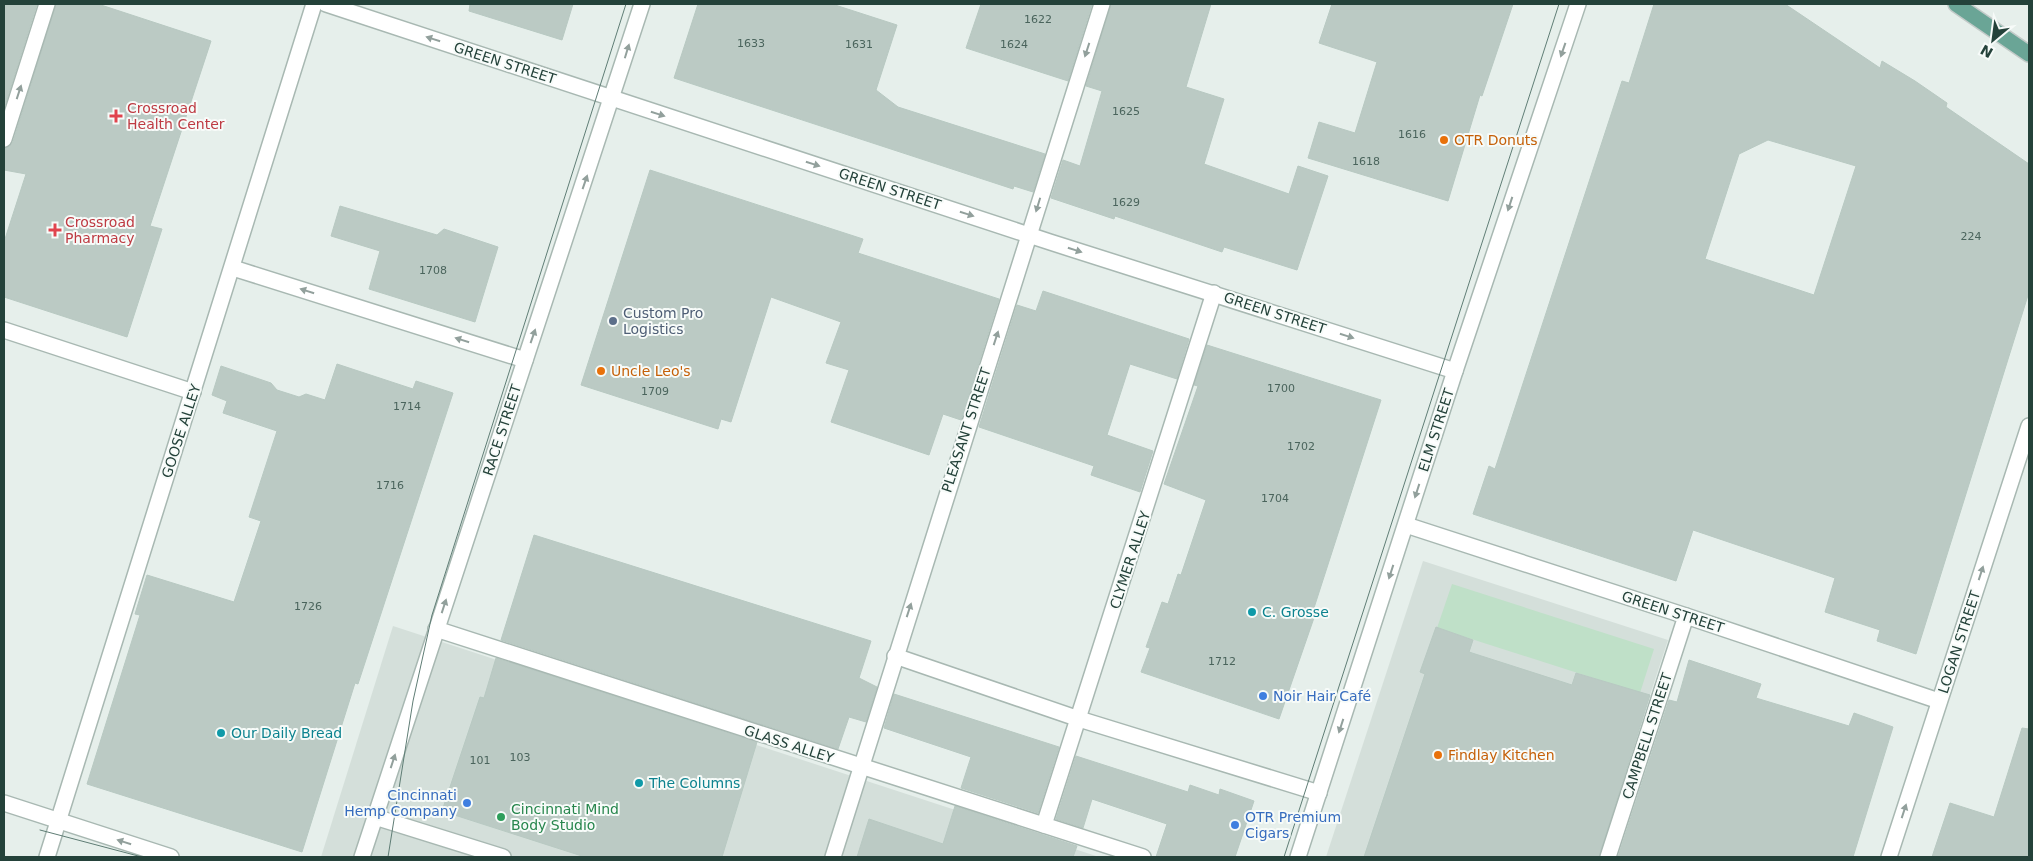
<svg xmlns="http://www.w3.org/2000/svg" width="2033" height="861" font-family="'DejaVu Sans',sans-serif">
<rect width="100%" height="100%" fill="#e6efeb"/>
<g fill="#d4dfda">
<path d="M 1423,561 L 1668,640 L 1597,857 L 1326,857 Z"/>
<path d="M 393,626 L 1099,857 L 321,857 Z"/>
</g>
<path fill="#bfe0c8" d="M 1452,584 L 1654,649 L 1640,693 L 1437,628 Z"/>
<g fill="#bbcac4" stroke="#b8c9c2" fill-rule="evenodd">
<path d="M 4,4 L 37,4 L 4,109 Z"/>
<path d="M 56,4 L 98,4 L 211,41 L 150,226 L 162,229 L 127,337 L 4,297 L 4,242 L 26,174 L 4,170 L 4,148 L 10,146 L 13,142 Z"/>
<path d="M 470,4 L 573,4 L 562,40 L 469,11 Z"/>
<path d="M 698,4 L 832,4 L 897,25 L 876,90 L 898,107 L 1045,154 L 1033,192 L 1014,186 L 1013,189 L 674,78 Z"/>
<path d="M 981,4 L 1092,4 L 1068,81 L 966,48 Z"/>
<path d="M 1111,4 L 1211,4 L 1186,87 L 1224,99 L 1204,164 L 1289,194 L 1298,166 L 1328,176 L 1297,270 L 1224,247 L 1222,252 L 1115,216 L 1114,219 L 1051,198 L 1063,160 L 1080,166 L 1102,91 L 1086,86 Z"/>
<path d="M 1332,4 L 1513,4 L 1482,96 L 1480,95 L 1448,201 L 1308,158 L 1319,122 L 1355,133 L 1377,62 L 1319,43 Z"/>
<path d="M 1654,4 L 1785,4 L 1880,68 L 1882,61 L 1915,81 L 1947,103 L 1946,107 L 2029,164 L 2029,292 L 1916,654 L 1877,641 L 1880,630 L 1825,612 L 1835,578 L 1693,530 L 1676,581 L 1473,514 L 1489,466 L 1495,469 L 1622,81 L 1629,83 ZM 1768,140 L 1856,166 L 1814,295 L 1705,259 L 1739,154 Z"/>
<path d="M 650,170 L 863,239 L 858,253 L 999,299 L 961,420 L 943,414 L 929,455 L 831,422 L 849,370 L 826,363 L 841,322 L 771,297 L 731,422 L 721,419 L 718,429 L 581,385 Z"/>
<path d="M 340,206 L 437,235 L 444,229 L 498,247 L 475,322 L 369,289 L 380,251 L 331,236 Z"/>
<path d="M 1043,291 L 1189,339 L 1177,379 L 1130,364 L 1107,435 L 1153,451 L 1140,492 L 1091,475 L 1094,466 L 979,427 L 1017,305 L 1036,311 Z"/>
<path d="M 1207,345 L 1381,400 L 1313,611 L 1316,612 L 1279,719 L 1141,672 L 1150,648 L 1146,647 L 1162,602 L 1168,604 L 1178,574 L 1181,575 L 1206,500 L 1164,484 L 1198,386 L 1194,385 Z"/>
<path d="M 337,364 L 413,389 L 416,381 L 453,393 L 358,684 L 355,683 L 302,852 L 87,784 L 140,615 L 135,614 L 147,575 L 234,602 L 261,521 L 249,517 L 277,431 L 223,413 L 227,401 L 212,395 L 221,366 L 271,383 L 277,390 L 299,397 L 306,394 L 325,400 Z"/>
<path d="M 534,535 L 871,641 L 859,678 L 877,687 L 866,722 L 849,717 L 838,749 L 501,640 Z"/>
<path d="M 1436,627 L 1473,640 L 1469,652 L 1572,685 L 1576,673 L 1650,695 L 1599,857 L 1364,857 L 1425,674 L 1420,672 Z"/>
<path d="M 496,658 L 757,742 L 722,857 L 585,857 L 442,811 L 480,697 L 484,698 Z"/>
<path d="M 1689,660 L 1761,684 L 1756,698 L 1849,726 L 1854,713 L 1893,727 L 1853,857 L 1618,857 L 1669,700 L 1677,702 Z"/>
<path d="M 894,694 L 1059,747 L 1038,813 L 961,788 L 971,757 L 884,728 Z"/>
<path d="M 2022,728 L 2029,729 L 2029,857 L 1932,857 L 1950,803 L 1994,817 Z"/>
<path d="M 1076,756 L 1188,792 L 1190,785 L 1219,795 L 1220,789 L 1254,801 L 1235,857 L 1156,857 L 1167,824 L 1092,799 L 1083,828 L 1056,819 Z"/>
<path d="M 955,806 L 1077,846 L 1073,857 L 857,857 L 869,819 L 943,844 Z"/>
</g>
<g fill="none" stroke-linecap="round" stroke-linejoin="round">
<g stroke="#a8b8b2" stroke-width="18">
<g id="service">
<path d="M 233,268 L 525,360"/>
<path d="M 4,330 L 193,392"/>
<path d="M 436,629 L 1143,857"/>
<path d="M 895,656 L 1079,719 L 1319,793"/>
<path d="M 1044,825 L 1214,293"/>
<path d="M 47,857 L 314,4"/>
<path d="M 1608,857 L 1686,616"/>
</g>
</g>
<g stroke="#a8b8b2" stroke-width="18">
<path id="pedestrian" d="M 375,817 L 503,857"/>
</g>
<g stroke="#a8b8b2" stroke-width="18">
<g id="minor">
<path d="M 326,4 L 1050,242 L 1455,371"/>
<path d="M 4,139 L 47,4"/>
<path d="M 1406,525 L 1686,616 L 1939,701"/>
<path d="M 4,803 L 171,857"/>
<path d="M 833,857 L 1102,4"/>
<path d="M 1889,857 L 2029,426"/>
</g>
</g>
<g stroke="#a8b8b2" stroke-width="18">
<g id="tertiary">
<path d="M 362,857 L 642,4"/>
<path d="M 1298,857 L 1455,371 L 1578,4"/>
</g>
</g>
<g stroke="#c2cac8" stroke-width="18">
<path id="primary" d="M 1956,4 L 2029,54"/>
</g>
<use href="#service" stroke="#fff" stroke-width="15"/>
<use href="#pedestrian" stroke="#fff" stroke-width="15"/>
<use href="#minor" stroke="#fff" stroke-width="15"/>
<use href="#tertiary" stroke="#fff" stroke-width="15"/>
<use href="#primary" stroke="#6aa596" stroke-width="15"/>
<g stroke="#5f7d75" stroke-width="1">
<path d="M 40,830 L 142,857"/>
<path d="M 388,857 L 413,701 L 432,615 L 626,4"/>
<path d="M 1284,857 L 1559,4"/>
</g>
</g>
<defs><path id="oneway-solid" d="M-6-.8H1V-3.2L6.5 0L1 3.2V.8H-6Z" transform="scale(1.25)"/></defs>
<g fill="#92a09c">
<use href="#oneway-solid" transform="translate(433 39) rotate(-162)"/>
<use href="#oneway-solid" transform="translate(1087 50) rotate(108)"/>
<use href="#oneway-solid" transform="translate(1563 50) rotate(109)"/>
<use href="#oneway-solid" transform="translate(627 51) rotate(-73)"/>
<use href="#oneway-solid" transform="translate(19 92) rotate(-72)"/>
<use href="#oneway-solid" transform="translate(658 114) rotate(18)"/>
<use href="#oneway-solid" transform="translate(813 164) rotate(18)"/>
<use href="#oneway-solid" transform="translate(585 182) rotate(-71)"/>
<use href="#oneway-solid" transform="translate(1510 204) rotate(108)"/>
<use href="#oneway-solid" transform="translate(1038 205) rotate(107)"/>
<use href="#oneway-solid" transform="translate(967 214) rotate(18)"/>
<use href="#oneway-solid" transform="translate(1075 250) rotate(18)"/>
<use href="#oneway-solid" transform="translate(307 291) rotate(-162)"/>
<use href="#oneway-solid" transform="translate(533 336) rotate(-71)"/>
<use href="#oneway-solid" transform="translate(1347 336) rotate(18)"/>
<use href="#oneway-solid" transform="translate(996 338) rotate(-72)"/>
<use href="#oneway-solid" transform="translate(462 340) rotate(-162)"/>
<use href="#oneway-solid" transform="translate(1417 491) rotate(108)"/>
<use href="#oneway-solid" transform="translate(1391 572) rotate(108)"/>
<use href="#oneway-solid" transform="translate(1981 573) rotate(-72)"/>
<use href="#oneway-solid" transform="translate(444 606) rotate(-72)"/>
<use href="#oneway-solid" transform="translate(909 610) rotate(-72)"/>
<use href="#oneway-solid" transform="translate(1341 726) rotate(108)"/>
<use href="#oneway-solid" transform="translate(393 761) rotate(-72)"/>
<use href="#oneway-solid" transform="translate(1904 811) rotate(-72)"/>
<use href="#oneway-solid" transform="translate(124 842) rotate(-162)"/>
</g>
<g fill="#e0444e" stroke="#f7fbf9" stroke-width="2">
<path d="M113.5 108.5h5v5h5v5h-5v5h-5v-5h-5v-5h5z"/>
<path d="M52.5 222.5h5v5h5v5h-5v5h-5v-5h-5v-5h5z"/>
</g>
<g fill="#e8710a" stroke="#f7fbf9" stroke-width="2">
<circle cx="1444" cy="140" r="5"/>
<circle cx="601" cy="371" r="5"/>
<circle cx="1438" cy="755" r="5"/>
</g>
<circle fill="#5c6f8a" stroke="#f7fbf9" stroke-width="2" cx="613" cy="321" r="5"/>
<g fill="#0f9aa8" stroke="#f7fbf9" stroke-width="2">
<circle cx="1252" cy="612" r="5"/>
<circle cx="221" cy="733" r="5"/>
<circle cx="639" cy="783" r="5"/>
</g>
<g fill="#3f7fe0" stroke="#f7fbf9" stroke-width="2">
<circle cx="1263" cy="696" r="5"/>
<circle cx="467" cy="803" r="5"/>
<circle cx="1235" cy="825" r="5"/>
</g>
<circle fill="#2e9e5b" stroke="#f7fbf9" stroke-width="2" cx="501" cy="817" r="5"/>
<g text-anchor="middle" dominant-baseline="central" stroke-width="4" stroke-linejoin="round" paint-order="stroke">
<g font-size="11" fill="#4a645c">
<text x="1038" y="19">1622</text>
<text x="751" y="43">1633</text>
<text x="859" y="44">1631</text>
<text x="1014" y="44">1624</text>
<text x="1126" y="111">1625</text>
<text x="1412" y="134">1616</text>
<text x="1366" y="161">1618</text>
<text x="1126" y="202">1629</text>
<text x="1971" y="236">224</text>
<text x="433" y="270">1708</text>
<text x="1281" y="388">1700</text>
<text x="655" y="391">1709</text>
<text x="407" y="406">1714</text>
<text x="1301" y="446">1702</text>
<text x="390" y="485">1716</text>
<text x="1275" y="498">1704</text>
<text x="308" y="606">1726</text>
<text x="1222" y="661">1712</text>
<text x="520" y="757">103</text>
<text x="480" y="760">101</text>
</g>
<g font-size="14" fill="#24423a" stroke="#f7fbf9">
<text transform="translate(505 63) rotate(18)">GREEN STREET</text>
<text transform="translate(890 189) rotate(18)">GREEN STREET</text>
<text transform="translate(1275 313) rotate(18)">GREEN STREET</text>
<text transform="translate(502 430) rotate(-72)">RACE STREET</text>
<text transform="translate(966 430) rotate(-72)">PLEASANT STREET</text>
<text transform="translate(1436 430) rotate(-72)">ELM STREET</text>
<text transform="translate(181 431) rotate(-72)">GOOSE ALLEY</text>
<text transform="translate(1130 560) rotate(-72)">CLYMER ALLEY</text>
<text transform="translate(1673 612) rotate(18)">GREEN STREET</text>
<text transform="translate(1959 642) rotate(-72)">LOGAN STREET</text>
<text transform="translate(1647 736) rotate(-72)">CAMPBELL STREET</text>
<text transform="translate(789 744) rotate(18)">GLASS ALLEY</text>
</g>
<g font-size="14" fill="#be3a42" stroke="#f7fbf9" text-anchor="start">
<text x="127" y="108">Crossroad<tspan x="127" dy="16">Health Center</tspan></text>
<text x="65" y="222">Crossroad<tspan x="65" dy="16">Pharmacy</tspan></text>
</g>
<g font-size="14" fill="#c56008" stroke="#f7fbf9" text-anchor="start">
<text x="1454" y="140">OTR Donuts</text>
<text x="611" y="371">Uncle Leo's</text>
<text x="1448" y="755">Findlay Kitchen</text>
</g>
<g font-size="14" fill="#4e5e75" stroke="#f7fbf9" text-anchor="start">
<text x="623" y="313">Custom Pro<tspan x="623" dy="16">Logistics</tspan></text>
</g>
<g font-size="14" fill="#0d838f" stroke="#f7fbf9" text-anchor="start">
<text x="1262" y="612">C. Grosse</text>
<text x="231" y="733">Our Daily Bread</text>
<text x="649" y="783">The Columns</text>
</g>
<g font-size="14" fill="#366cbe" stroke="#f7fbf9" text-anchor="start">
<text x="1273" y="696">Noir Hair Café</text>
<text x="457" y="795" text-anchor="end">Cincinnati<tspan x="457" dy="16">Hemp Company</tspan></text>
<text x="1245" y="817">OTR Premium<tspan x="1245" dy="16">Cigars</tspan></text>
</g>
<g font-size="14" fill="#27864d" stroke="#f7fbf9" text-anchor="start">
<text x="511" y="809">Cincinnati Mind<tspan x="511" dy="16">Body Studio</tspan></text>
</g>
</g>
<rect width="2033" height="861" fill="none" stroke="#24423a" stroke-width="10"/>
<g transform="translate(1993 40) rotate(209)" stroke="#f7fbf9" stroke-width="4" paint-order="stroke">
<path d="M0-4L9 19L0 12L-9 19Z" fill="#24423a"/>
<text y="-8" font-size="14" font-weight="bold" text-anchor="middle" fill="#24423a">N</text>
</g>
</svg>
